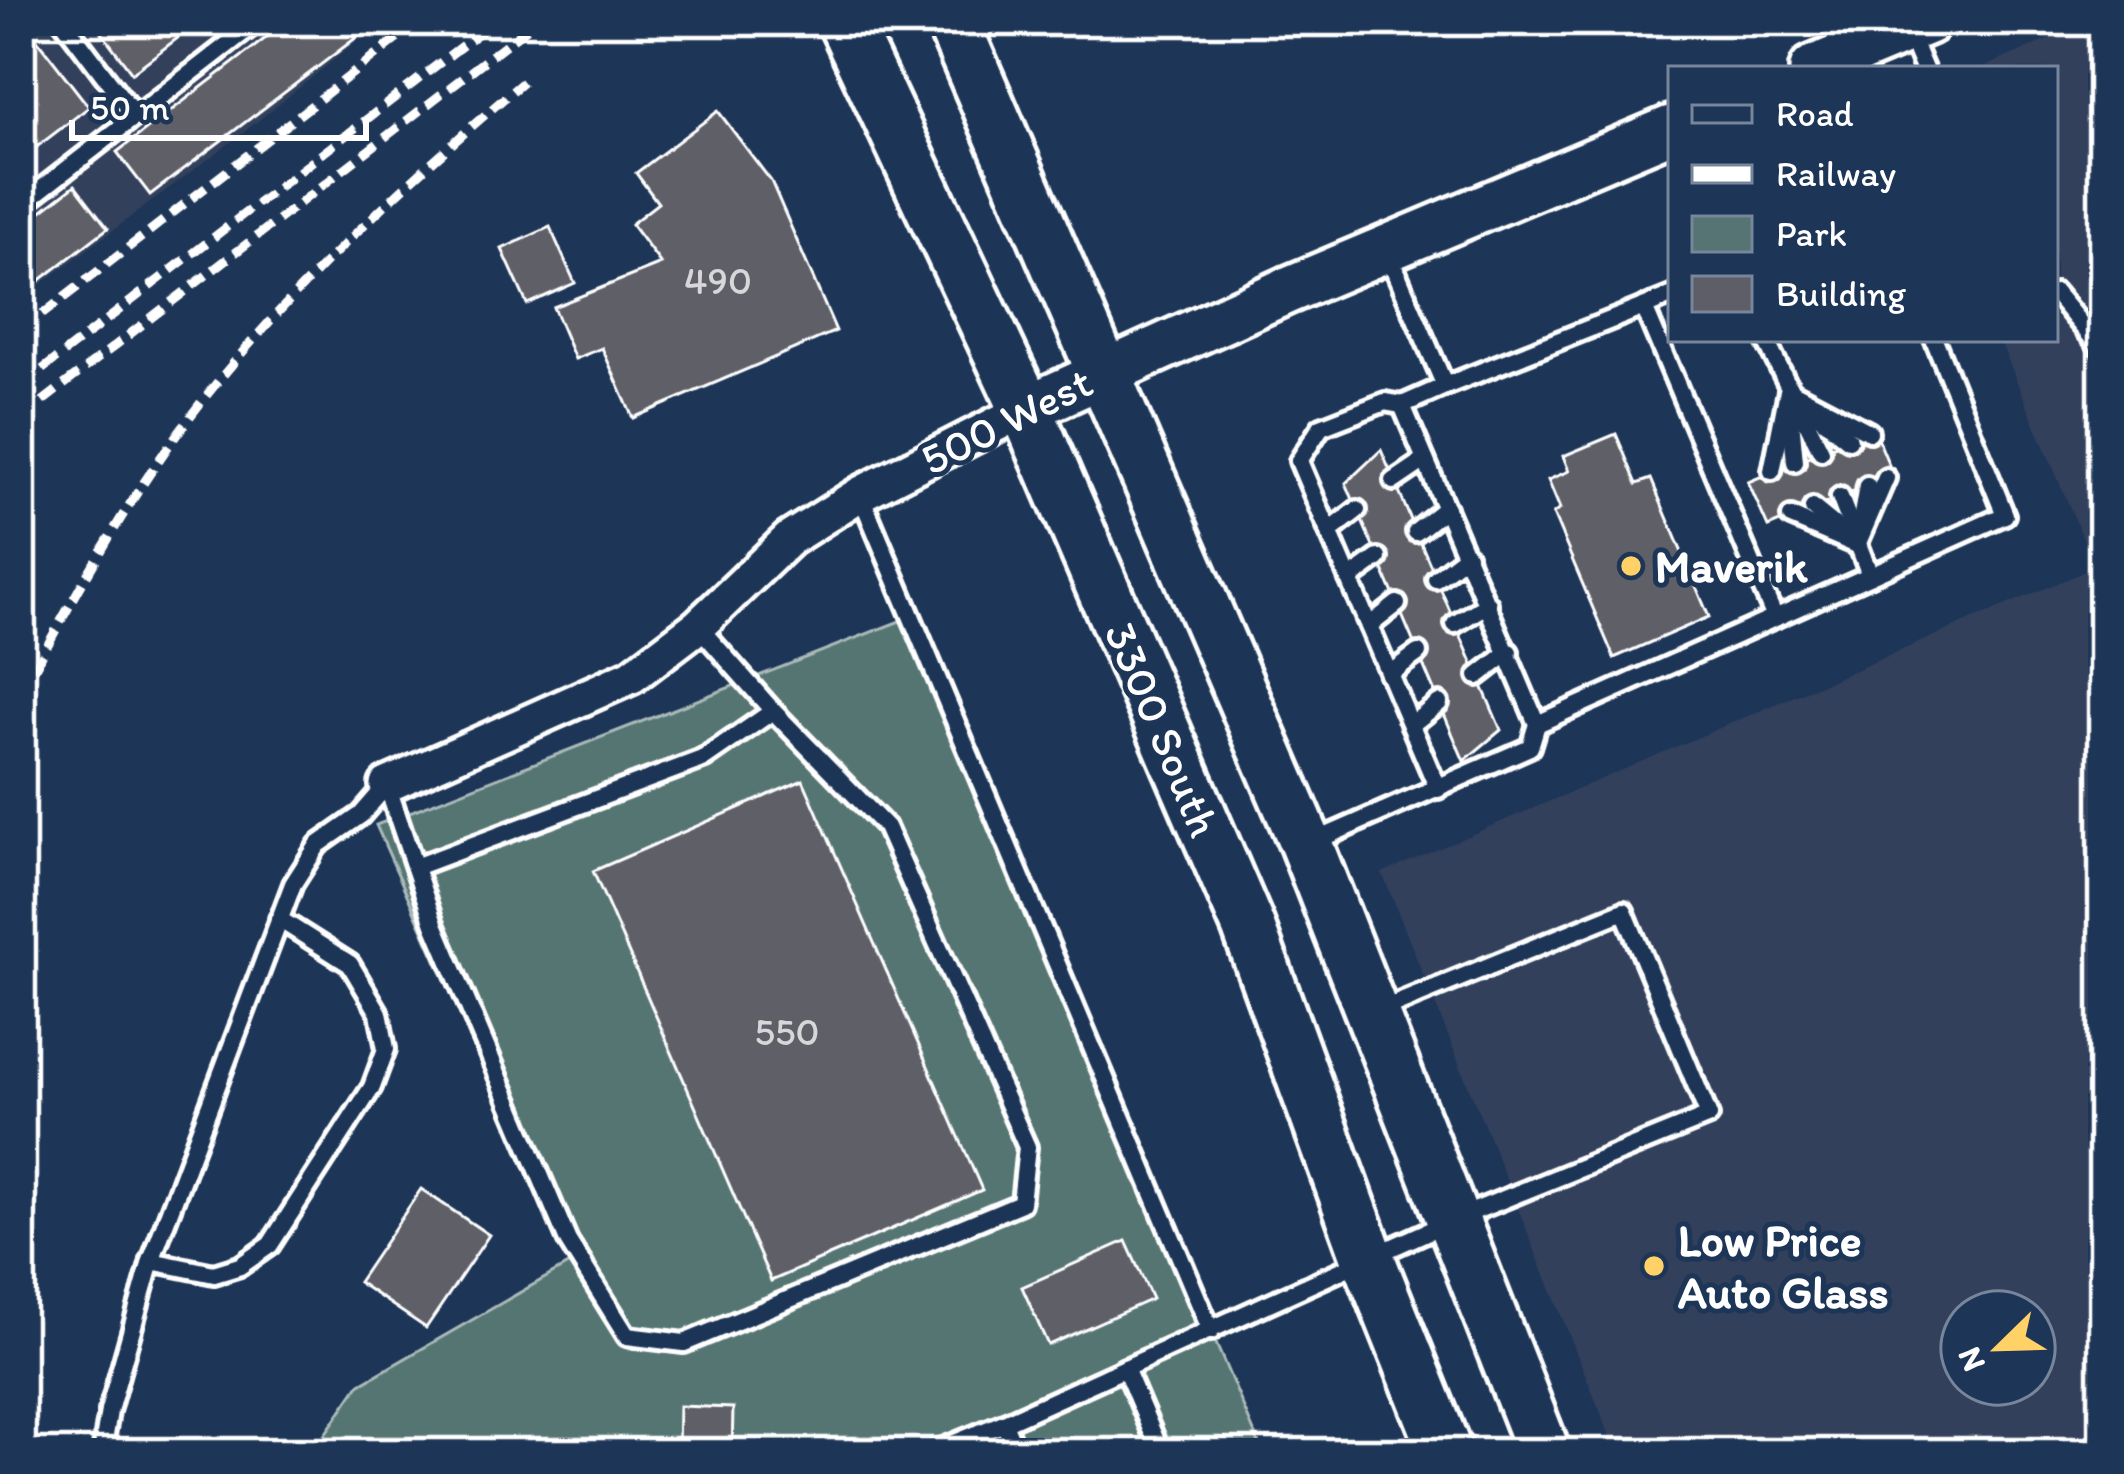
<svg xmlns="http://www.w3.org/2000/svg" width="2124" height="1474" font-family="Itim,sans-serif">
<rect width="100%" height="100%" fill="#1d3557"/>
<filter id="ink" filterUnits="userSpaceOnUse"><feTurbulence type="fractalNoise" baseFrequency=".00833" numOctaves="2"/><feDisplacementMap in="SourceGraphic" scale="24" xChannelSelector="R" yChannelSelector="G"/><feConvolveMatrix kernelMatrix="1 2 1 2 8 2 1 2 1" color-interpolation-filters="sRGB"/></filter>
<g filter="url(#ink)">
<g fill="#30415c" fill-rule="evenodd">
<path d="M 21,21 L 382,21 L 243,133 L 21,299 Z"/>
<path d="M 2092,21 L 2103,21 L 2103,1453 L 1617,1453 L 1382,873 L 2095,567 L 1999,339 L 2055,339 L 2055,69 L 1979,69 ZM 1962,1312 L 2034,1312 L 2034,1384 L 1962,1384 Z"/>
</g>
<path fill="#557473" stroke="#aabab9" stroke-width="3" d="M 905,619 L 1263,1453 L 312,1453 L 359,1385 L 571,1263 L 376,825 Z"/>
<g fill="#5e5e68" stroke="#fff" stroke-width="3">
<path d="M 93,21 L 200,21 L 132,73 Z"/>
<path d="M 288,21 L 378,21 L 150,195 L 117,152 Z"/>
<path d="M 34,36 L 89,107 L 21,159 L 21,46 Z"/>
<path d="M 718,111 L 771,181 L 836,331 L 633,418 L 602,348 L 575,359 L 553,307 L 661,264 L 631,224 L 658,203 L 636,173 Z"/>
<path d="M 75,185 L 108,228 L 21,295 L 21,227 Z"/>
<path d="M 550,227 L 575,283 L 527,304 L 502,249 Z"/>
<path d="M 1874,429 L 1893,475 L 1768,527 L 1748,482 Z"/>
<path d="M 1616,434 L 1637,484 L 1651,479 L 1709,617 L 1614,658 L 1553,514 L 1560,509 L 1548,480 L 1569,471 L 1563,456 Z"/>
<path d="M 1381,450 L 1501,730 L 1464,761 L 1346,483 Z"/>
<path d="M 803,780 L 982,1190 L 771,1281 L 593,871 Z"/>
<path d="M 421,1189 L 489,1235 L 426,1328 L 358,1282 Z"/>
<path d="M 1126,1241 L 1152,1299 L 1048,1345 L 1022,1287 Z"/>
<path d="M 679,1406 L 733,1408 L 732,1453 L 678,1453 Z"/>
</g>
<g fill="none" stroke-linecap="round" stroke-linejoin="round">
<g stroke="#fff" stroke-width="26">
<g id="service">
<path d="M 63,21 L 135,116"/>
<path d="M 1908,31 L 1924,69"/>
<path d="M 21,205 L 258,21"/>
<path d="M 2055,293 L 2103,351"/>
<path d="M 1644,307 L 1775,618"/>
<path d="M 1765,339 L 1821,451"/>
<path d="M 1445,386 L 1671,296"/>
<path d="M 1789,390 L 1869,432"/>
<path d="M 1402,405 L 1385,402 L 1321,427 L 1299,461 L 1438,789"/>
<path d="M 1790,409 L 1795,462"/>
<path d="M 1816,413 L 1849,440"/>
<path d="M 1772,471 L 1788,391"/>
<path d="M 1394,481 L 1425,460"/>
<path d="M 860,494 L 1211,1331"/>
<path d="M 1840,497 L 1870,575"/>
<path d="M 1813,508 L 1845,534"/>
<path d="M 1862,515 L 1867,486"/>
<path d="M 1791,517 L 1857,545"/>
<path d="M 1329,532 L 1357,510"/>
<path d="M 1416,532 L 1446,508"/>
<path d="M 1857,545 L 1886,478"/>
<path d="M 1349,579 L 1378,558"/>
<path d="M 1436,579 L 1467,555"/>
<path d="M 1455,624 L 1488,604"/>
<path d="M 1369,626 L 1397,604"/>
<path d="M 1389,674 L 1418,653"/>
<path d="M 1478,676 L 1509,652"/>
<path d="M 1537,724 L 2005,515 L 1934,339"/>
<path d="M 1411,725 L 1439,703"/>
<path d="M 1313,842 L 1530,747 L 1537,724 L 1402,405 L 1445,386 L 1387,251"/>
<path d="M 415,867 L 705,758 L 773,711"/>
<path d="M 151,1261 L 214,1274 L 240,1266 L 270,1245 L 372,1087 L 386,1049 L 379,1013 L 350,964 L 279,919"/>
<path d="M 1125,1368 L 1161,1453"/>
<path d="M 102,1453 L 109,1411 L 151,1261 L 293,884 L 318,845 L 361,815 L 387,785 L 434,924 L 568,1241 L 627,1336 L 684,1343 L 1021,1203 L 1027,1147 L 886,827 L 773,711 L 698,626"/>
<path d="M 931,1453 L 1004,1423"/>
<path d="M 1016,1453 L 1004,1423 L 1455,1219 L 1709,1116 L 1624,911 L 1379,1011"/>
</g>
</g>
<g stroke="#fff" stroke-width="42">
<path id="minor" d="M 387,785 L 632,676 L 698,626 L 789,539 L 860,494 L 1026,409"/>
</g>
<g stroke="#fff" stroke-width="54">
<g id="secondary">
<path d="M 1813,69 L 1928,21"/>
<path d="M 1026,409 L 1288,290 L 1671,129"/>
</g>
</g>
<g stroke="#fff" stroke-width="60">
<g id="primary">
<path d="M 844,21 L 1026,409 L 1248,926 L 1368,1258 L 1446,1453"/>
<path d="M 952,21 L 1306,844 L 1544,1453"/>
</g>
</g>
<use href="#service" stroke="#1d3557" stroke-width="16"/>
<use href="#minor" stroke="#1d3557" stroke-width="33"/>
<use href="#secondary" stroke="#1d3557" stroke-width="45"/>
<use href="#primary" stroke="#1d3557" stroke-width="51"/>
<g stroke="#fff" stroke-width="9" stroke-dasharray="18 9" stroke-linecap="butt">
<path d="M 21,331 L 420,21"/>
<path d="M 21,386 L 494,21"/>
<path d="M 21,418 L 536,21"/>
<path d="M 21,693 C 76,594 129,495 199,405 C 293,285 408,181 523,82"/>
</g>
</g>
</g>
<g fill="#ffd166" stroke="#1d3557" stroke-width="4.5">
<circle cx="1631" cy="566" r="12"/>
<circle cx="1654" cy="1266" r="12"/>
</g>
<g text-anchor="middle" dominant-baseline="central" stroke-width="10" stroke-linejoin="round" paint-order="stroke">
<g font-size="39" fill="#d7d7d9">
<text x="718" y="280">490</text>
<text x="787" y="1031">550</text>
</g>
<g font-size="45" fill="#fff" stroke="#1d3557">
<text transform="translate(1006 420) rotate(-27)">500 West</text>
<text transform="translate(1163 729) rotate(67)">3300 South</text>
</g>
<g font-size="45" font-weight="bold" fill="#fff" stroke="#1d3557" text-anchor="start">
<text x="1655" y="566">Maverik</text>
<text x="1678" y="1240">Low Price<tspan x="1678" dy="52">Auto Glass</tspan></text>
</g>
</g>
<rect width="2124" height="1474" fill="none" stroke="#1d3557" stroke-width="72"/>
<rect x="36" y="36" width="2052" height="1402" fill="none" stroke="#fff" stroke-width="4.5" filter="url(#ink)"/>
<rect x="1668" y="66" width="390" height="276" fill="#1d3557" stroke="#77869a" stroke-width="3"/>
<rect x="1692" y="105" width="60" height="18" fill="#1d3557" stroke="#77869a" stroke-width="3"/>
<text x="1776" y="126" font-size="36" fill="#ffffff">Road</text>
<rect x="1692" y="165" width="60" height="18" fill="#ffffff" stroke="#77869a" stroke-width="3"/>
<text x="1776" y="186" font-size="36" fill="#ffffff">Railway</text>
<rect x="1692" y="216" width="60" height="36" fill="#557473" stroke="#77869a" stroke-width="3"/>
<text x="1776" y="246" font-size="36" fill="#ffffff">Park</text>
<rect x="1692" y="276" width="60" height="36" fill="#5e5e68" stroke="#77869a" stroke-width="3"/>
<text x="1776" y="306" font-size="36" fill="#ffffff">Building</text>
<g transform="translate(1998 1348) rotate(247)"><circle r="57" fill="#1d3557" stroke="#77869a" stroke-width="3"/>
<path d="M0-9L21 45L0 30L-21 45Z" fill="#ffd166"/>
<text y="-18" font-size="33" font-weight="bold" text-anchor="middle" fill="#ffffff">N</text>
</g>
<path d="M72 120v18h294v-18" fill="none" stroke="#ffffff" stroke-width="6"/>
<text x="90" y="120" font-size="36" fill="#ffffff" stroke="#1d3557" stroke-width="9" paint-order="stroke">50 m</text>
</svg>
